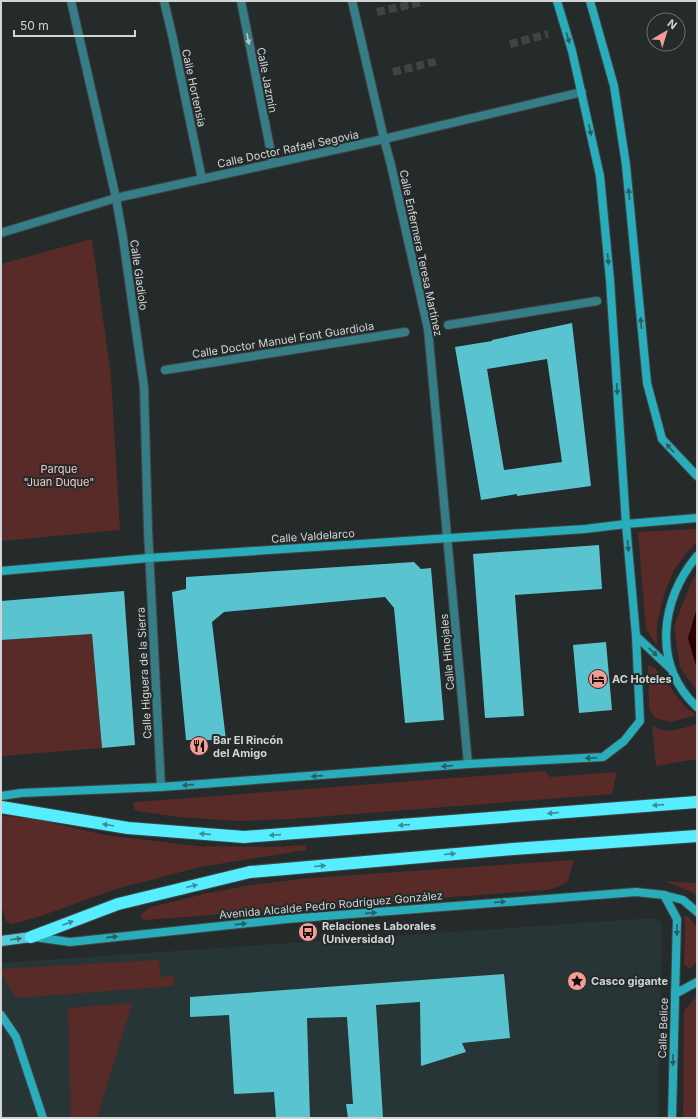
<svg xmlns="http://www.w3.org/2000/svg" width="698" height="1119" font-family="Inter,sans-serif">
<rect width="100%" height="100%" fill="#252a2b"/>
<path fill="#283536" d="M 655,918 L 659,919 L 662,926 L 658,1118 L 1,1118 L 1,963 Z"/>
<g fill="#582b28">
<path d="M 92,239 L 111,376 L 120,530 L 1,541 L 1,264 Z"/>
<path d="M 697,529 L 697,542 L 687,552 L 674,570 L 665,592 L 657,623 L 657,646 L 646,629 L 638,532 Z"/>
<path d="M 697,573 L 697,608 L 688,638 L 697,669 L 697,691 L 680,667 L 674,626 L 692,580 Z"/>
<path d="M 92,634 L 102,748 L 1,756 L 1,640 Z"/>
<path d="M 648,665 L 655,668 L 686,708 L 697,715 L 670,722 L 655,718 L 649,709 Z"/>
<path d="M 697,724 L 697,759 L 656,766 L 652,725 C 665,736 682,728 697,724 Z"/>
<path d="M 545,771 L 550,777 L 617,772 L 612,794 L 290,819 L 239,821 L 179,817 L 138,811 L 134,809 L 133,804 L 136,802 Z"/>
<path d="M 1,816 L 30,818 L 105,835 L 196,846 L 271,847 L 306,845 L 306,850 L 200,867 L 116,889 L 38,917 L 12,924 L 6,921 L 1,903 Z"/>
<path d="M 574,860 L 568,881 L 560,886 L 548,890 L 144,920 L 141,917 L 141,914 L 151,907 L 204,894 L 251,885 L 310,878 Z"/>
<path d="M 664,881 L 697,883 L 697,897 L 692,892 Z"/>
<path d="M 685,915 L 689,917 L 697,928 L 697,961 L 692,967 L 689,968 L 684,965 L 685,924 L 684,918 Z"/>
<path d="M 159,960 L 161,977 L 174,976 L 174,986 L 16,998 L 1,973 L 1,969 Z"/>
<path d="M 697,996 L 697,1118 L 683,1118 L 684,1011 Z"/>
<path d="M 132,1003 L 97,1118 L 71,1118 L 68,1008 Z"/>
</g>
<path fill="#2d0001" d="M 697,608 L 697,669 L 688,638 Z"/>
<g fill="#59c4d0" fill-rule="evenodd">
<path d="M 572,323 L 591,486 L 517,496 L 517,494 L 481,500 L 455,347 L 492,341 L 492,340 ZM 547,359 L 562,462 L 504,470 L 487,369 Z"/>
<path d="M 599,545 L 602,589 L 515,595 L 524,716 L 485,718 L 473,554 Z"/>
<path d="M 414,562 L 421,569 L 431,568 L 444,720 L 405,723 L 394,608 L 385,597 L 224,612 L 212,622 L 226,740 L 186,740 L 172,592 L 186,589 L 186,577 Z"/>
<path d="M 124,591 L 135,745 L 102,748 L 92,634 L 1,640 L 1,601 Z"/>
<path d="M 606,642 L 612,710 L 579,713 L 573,645 Z"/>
<path d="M 504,974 L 510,1038 L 462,1043 L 466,1052 L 421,1066 L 420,1002 L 376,1005 L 383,1118 L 348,1118 L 346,1104 L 353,1104 L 347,1017 L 307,1018 L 310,1118 L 276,1118 L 274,1092 L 234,1094 L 229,1015 L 190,1017 L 190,997 Z"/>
</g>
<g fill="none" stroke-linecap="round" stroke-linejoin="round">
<g stroke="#3f4444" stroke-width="8" stroke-dasharray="8 4" stroke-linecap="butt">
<path d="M 377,12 L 423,2"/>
<path d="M 510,44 L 548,34"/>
<path d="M 393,72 L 438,61"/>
</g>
<g stroke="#414546" stroke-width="10">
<g id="street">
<path d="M 71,1 L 116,198 L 123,238 L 144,387 L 148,530 L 161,787"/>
<path d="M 164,1 L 173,39 L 202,179"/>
<path d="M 241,1 L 273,163"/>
<path d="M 352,1 L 384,139 L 391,165 L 428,329 L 468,764"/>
<path d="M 1,233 L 116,198 L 384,139 L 582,92"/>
<path d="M 448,325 L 597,301"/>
<path d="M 165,370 L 405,332"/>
</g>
</g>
<g stroke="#414546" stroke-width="10">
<g id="secondary">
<path d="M 590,1 L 614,86 L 626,165 L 647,383 L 662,439 L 697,476"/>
<path d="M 697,556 C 660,600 652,665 697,707"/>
<path d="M 1,571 L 149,558 L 585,529 L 626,524 L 697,518"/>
<path d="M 636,636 L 670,668"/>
<path d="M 1,796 L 21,793 L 161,787 L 468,764 L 603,757 L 624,741 L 640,721 L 636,636 L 626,524 L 610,280 L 600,176 L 572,51 L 557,1"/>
<path d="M 664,895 L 677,919 L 672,1118"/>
<path d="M 34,937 L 70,942 L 287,919 L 636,892 L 664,895 L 683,900 L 697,912"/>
<path d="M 675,994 L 697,982"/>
<path d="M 1,1015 L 16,1037 L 43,1118"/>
</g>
</g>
<g stroke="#414546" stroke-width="12">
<path id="primary" d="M 1,941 L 31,937"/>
</g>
<g stroke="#414546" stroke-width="14">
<g id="highway">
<path d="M 1,807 L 128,828 L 244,837 L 697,802"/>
<path d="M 31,937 L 118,904 L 250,872 L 513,849 L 697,836"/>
</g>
</g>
<use href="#street" stroke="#367d85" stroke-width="8"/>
<use href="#secondary" stroke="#2aadba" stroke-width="8"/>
<use href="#primary" stroke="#54cdda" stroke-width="10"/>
<use href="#highway" stroke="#56eefe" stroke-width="12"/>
</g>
<defs><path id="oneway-solid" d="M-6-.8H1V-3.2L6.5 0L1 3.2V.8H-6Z"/></defs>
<g fill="#275e64">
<use href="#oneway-solid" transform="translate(568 38) rotate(74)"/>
<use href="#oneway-solid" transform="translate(590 130) rotate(77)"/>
<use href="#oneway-solid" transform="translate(629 194) rotate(-95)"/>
<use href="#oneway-solid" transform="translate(608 259) rotate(85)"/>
<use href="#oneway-solid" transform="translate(641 323) rotate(-95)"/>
<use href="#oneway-solid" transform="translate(617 389) rotate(86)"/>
<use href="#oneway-solid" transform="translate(670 448) rotate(-132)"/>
<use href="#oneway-solid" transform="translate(628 546) rotate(85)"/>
<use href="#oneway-solid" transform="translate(653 652) rotate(43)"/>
<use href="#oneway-solid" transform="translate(591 758) rotate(177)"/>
<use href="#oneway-solid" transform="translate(447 766) rotate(175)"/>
<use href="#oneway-solid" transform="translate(317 776) rotate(176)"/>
<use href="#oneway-solid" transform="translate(188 785) rotate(176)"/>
<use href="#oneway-solid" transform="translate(500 902) rotate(-4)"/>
<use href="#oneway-solid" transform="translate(371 913) rotate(-4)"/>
<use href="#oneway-solid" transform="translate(241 924) rotate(-6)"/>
<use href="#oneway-solid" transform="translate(677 930) rotate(91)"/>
<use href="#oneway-solid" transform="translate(112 937) rotate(-6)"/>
<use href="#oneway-solid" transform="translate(673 1060) rotate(92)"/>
</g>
<use fill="#b3c3c5" href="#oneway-solid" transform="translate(248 39) rotate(79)"/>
<g fill="#3e8c94">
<use href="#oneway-solid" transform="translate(658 805) rotate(176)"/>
<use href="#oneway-solid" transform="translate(553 813) rotate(175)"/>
<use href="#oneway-solid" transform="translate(108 825) rotate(-170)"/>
<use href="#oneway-solid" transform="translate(404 825) rotate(176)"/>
<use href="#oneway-solid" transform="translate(205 834) rotate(-175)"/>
<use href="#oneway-solid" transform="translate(275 835) rotate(176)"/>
<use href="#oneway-solid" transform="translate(450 854) rotate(-5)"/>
<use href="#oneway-solid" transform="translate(320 866) rotate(-5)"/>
<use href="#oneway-solid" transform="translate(192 886) rotate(-14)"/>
<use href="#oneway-solid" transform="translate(68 923) rotate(-21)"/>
</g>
<use fill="#3a737a" href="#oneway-solid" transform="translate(16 939) rotate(-7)"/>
<defs>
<g id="hotel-disc" transform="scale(1)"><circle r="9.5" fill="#f59c94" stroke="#252a2b"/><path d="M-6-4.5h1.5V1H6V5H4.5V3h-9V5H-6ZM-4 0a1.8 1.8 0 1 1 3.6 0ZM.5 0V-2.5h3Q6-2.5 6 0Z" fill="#111"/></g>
<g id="restaurant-disc" transform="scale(1)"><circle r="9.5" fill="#f59c94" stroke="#252a2b"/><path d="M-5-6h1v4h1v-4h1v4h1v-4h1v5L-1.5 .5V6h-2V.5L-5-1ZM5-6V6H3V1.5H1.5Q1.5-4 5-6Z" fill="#111"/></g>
<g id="bus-disc" transform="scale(1)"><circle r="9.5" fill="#f59c94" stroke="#252a2b"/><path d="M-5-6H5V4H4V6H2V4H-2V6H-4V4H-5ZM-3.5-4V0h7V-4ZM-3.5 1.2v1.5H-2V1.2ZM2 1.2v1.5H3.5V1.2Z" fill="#111"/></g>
<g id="sight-disc" transform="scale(1)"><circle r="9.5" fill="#f59c94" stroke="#252a2b"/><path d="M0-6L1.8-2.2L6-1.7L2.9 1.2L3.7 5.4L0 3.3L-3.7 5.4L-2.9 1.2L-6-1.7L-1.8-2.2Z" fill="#111"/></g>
</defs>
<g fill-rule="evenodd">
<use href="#hotel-disc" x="598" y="679"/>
<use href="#restaurant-disc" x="199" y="746"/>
<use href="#bus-disc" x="308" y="932"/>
<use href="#sight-disc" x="577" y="981"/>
</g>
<g text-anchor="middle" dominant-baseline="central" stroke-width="4" stroke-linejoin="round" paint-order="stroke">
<g font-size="11" fill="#d2d5d5" stroke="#252a2b">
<text transform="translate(267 80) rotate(79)">Calle Jazmín</text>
<text transform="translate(194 88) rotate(78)">Calle Hortensia</text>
<text transform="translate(288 149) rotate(-12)">Calle Doctor Rafael Segovia</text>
<text transform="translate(421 253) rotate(78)">Calle Enfermera Teresa Martínez</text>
<text transform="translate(139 275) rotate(82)">Calle Gladiolo</text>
<text transform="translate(283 340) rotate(-9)">Calle Doctor Manuel Font Guardiola</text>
<text transform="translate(313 536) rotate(-4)">Calle Valdelarco</text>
<text transform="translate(447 652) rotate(-95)">Calle Hinojales</text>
<text transform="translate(144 673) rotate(-93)">Calle Higuera de la Sierra</text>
<text transform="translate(331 905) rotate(-5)">Avenida Alcalde Pedro Rodríguez González</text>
<text transform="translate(663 1028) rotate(-88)">Calle Belice</text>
</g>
<g font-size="11" fill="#f3c6c1" stroke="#252a2b">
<text x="59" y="469">Parque<tspan x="59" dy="13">"Juan Duque"</tspan></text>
</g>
<g font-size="11" font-weight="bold" fill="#d2d5d5" stroke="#252a2b" text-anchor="start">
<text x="612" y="679">AC Hoteles</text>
<text x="213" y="740">Bar El Rincón<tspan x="213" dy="13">del Amigo</tspan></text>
<text x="322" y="926">Relaciones Laborales<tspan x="322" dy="13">(Universidad)</tspan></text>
<text x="591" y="981">Casco gigante</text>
</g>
</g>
<rect width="698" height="1119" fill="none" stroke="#d2d5d5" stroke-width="4"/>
<g transform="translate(666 32) rotate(38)"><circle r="19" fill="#252a2b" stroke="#6a6e6f"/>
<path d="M0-3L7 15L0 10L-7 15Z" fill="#f59c94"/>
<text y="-6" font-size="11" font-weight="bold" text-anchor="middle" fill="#d2d5d5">N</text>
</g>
<path d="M14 30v6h121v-6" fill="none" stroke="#d2d5d5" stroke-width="2"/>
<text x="20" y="30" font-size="12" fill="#d2d5d5" stroke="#252a2b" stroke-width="3" paint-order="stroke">50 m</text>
</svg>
